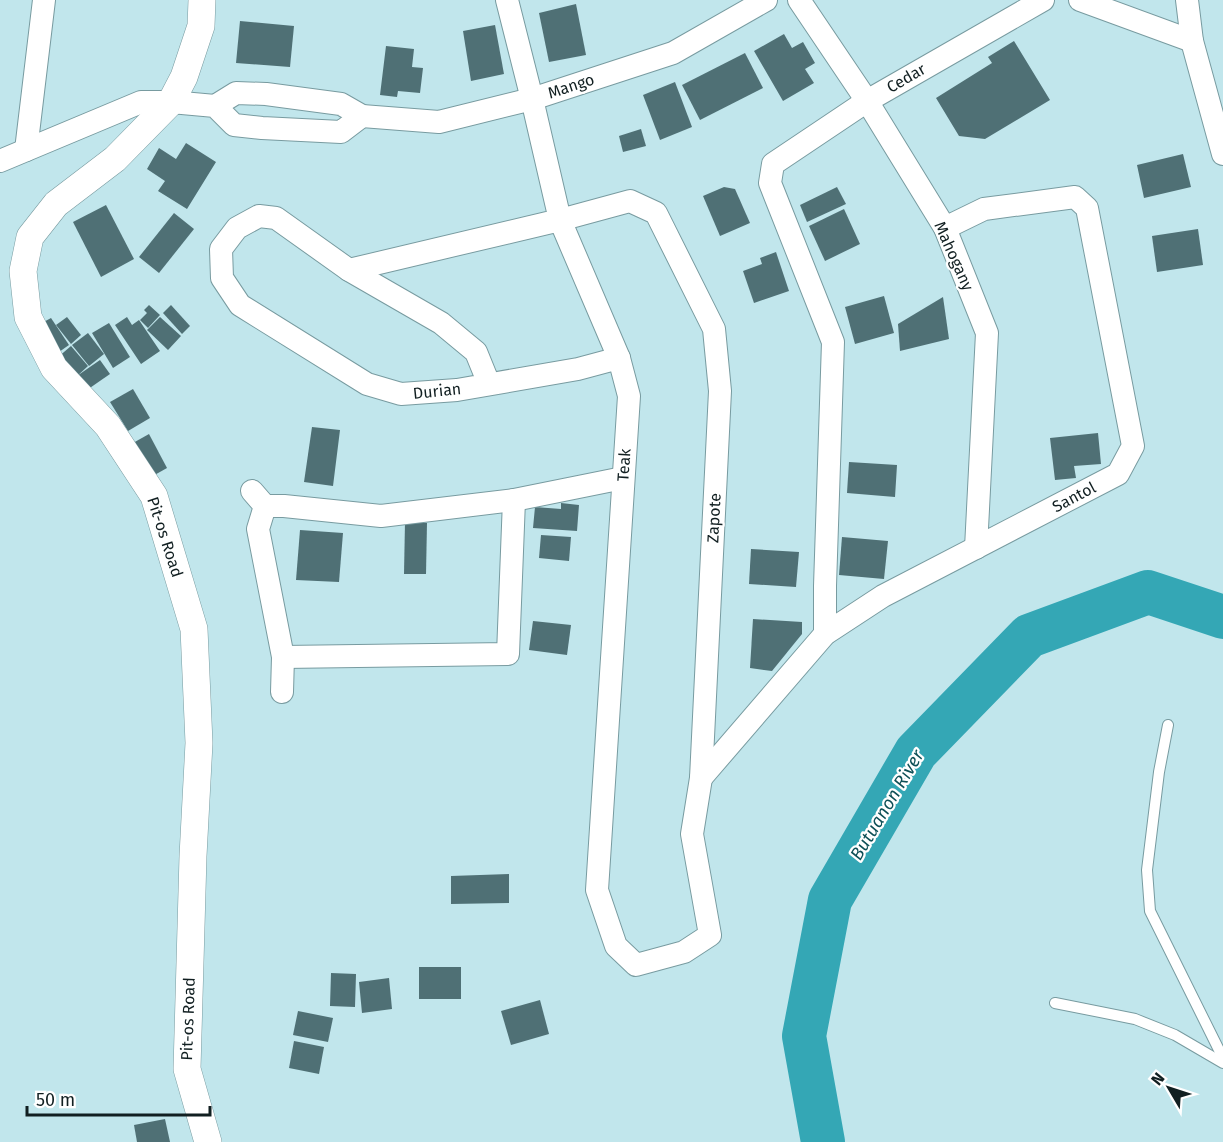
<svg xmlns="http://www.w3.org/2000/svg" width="1223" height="1142" font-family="'Fira Sans',sans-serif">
<rect width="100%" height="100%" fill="#c1e6ec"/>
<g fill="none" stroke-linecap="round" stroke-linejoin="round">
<path stroke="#34a7b5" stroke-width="44" d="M 823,1142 L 804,1036 L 830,900 L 916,752 L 1029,636 L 1148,592 L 1223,617"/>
</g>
<g fill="#4f7075">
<path d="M 576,4 L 586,55 L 549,62 L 539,13 Z"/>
<path d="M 240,21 L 294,26 L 290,67 L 236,63 Z"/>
<path d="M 495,25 L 504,74 L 471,81 L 463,31 Z"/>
<path d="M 784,34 L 792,48 L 803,42 L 815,63 L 805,69 L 814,83 L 783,101 L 754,51 Z"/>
<path d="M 1014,41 L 1050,100 L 985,139 L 959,136 L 936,98 L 992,63 L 988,57 Z"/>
<path d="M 386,46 L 414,49 L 412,67 L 423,68 L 420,93 L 398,91 L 397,97 L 380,95 Z"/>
<path d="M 745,53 L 763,88 L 700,120 L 682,85 Z"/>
<path d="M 675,82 L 692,127 L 660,140 L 643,95 Z"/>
<path d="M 641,129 L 646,146 L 623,152 L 619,136 Z"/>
<path d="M 186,143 L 216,162 L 187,209 L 158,191 L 165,181 L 147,169 L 159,148 L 176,159 Z"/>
<path d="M 1183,154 L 1191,187 L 1144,198 L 1137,165 Z"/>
<path d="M 724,187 L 735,189 L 750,223 L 720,236 L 703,196 Z"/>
<path d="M 837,187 L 846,204 L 807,222 L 800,205 Z"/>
<path d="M 106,205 L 134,259 L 101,277 L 73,222 Z"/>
<path d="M 844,209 L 860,244 L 825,261 L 809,226 Z"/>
<path d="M 174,213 L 194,229 L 159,273 L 139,257 Z"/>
<path d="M 1198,229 L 1203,265 L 1157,272 L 1152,236 Z"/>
<path d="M 776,252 L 789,291 L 754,303 L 743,271 L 762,264 L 760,258 Z"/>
<path d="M 884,296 L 894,333 L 855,344 L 845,307 Z"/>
<path d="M 943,297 L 949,339 L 900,351 L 898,324 Z"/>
<path d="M 149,305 L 160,315 L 148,328 L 140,320 L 147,313 L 144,310 Z"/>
<path d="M 171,305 L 190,326 L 182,334 L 163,313 Z"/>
<path d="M 67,317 L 81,335 L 71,344 L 56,325 Z"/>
<path d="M 127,317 L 132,325 L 139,320 L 160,351 L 141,364 L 115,325 Z"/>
<path d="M 160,317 L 181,336 L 168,350 L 147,330 Z"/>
<path d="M 51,318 L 69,345 L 59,352 L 40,324 Z"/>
<path d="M 109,323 L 130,357 L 113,368 L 92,333 Z"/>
<path d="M 88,333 L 104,354 L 89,366 L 72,345 Z"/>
<path d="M 71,346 L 88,366 L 74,379 L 57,358 Z"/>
<path d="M 100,360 L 110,374 L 84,392 L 74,378 Z"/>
<path d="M 133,389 L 150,418 L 128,431 L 110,402 Z"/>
<path d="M 312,427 L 340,430 L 333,486 L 304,482 Z"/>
<path d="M 1098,433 L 1101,464 L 1074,466 L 1076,478 L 1055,480 L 1050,438 Z"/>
<path d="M 149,434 L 167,468 L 151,477 L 133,443 Z"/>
<path d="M 849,462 L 897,465 L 895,497 L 847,493 Z"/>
<path d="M 561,503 L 579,505 L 577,531 L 533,528 L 535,507 L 561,509 Z"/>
<path d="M 405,522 L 427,523 L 426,574 L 404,574 Z"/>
<path d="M 300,530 L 343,533 L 339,582 L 296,580 Z"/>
<path d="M 541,535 L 571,537 L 569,561 L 539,558 Z"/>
<path d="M 842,537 L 888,541 L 884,579 L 839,575 Z"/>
<path d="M 751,549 L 799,552 L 796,587 L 749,584 Z"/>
<path d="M 753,619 L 802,622 L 802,634 L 772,671 L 750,668 Z"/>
<path d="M 533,621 L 571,625 L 567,655 L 529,650 Z"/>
<path d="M 509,874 L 509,903 L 451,904 L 451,876 Z"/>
<rect x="419" y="967" width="42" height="32"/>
<path d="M 331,973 L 356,974 L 355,1007 L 330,1006 Z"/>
<path d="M 389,978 L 392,1009 L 362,1013 L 359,982 Z"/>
<path d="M 540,1000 L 549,1034 L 511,1045 L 501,1011 Z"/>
<path d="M 298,1011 L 333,1018 L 328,1042 L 293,1035 Z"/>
<path d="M 294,1041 L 324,1047 L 319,1074 L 289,1068 Z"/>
<path d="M 165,1119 L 170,1142 L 137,1142 L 134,1125 Z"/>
</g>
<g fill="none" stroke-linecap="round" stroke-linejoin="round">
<g stroke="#789ba0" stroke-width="12">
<g id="service">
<path d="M 1168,725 L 1159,772 L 1147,870 L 1150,911 L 1223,1058"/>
<path d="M 1055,1003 L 1135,1019 L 1175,1035 L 1223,1063"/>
</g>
</g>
<g stroke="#789ba0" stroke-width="24">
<g id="minor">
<path d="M 799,0 L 867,101 L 945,228 L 987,333 L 976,548"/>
<path d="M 1080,0 L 1192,41"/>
<path d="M 1187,0 L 1192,41 L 1223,154"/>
<path d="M 215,106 L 236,93 L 266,94 L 341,104 L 362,116 L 439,122 L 532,99 L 673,53 L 766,0"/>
<path d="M 26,150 L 44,0"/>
<path d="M 0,161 L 141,102 L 171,102 L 215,106 L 234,125 L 262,128 L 341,132 L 362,116"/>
<path d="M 349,270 L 560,220 L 630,201 L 656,213 L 714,329 L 720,391 L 701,778 L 692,834 L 710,935 L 684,952 L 636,965 L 616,946 L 597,890 L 629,396 L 619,358 L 560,220 L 532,99 L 507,0"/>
<path d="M 489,384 L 476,352 L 441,323 L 349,270 L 276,218 L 259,216 L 237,228 L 221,249 L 222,278 L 240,305 L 367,384 L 401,394 L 457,390 L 578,369 L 619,358"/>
<path d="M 252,491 L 265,506 L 258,529 L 283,657 L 282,692"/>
<path d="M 265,506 L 284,506 L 381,516 L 514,500 L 623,478"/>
<path d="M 825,634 L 825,586 L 833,342 L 770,183 L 773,164 L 867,101 L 1043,0"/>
<path d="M 283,657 L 508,654 L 514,500"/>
<path d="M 701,778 L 825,634 L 883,596 L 1118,474 L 1133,446 L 1087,208 L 1075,197 L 984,209 L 945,228"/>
</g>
</g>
<g stroke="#789ba0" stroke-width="28">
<path id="tertiary" d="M 202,0 L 201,26 L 184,77 L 171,102 L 115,159 L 56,204 L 30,237 L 23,271 L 28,317 L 54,368 L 108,426 L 154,496 L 194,629 L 199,743 L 193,856 L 187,1069 L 208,1142"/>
</g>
<use href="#service" stroke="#fff" stroke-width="10"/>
<use href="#minor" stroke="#fff" stroke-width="22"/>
<use href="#tertiary" stroke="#fff" stroke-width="27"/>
</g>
<g text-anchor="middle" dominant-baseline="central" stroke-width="4.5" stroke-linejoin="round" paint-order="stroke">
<g font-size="16" fill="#111f21" stroke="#fff">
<text transform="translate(906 78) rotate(-30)">Cedar</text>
<text transform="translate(571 86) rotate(-18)">Mango</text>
<text transform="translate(954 256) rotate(66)">Mahogany</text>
<text transform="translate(437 391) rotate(-6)">Durian</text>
<text transform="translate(624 465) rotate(-86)">Teak</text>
<text transform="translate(1074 497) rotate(-28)">Santol</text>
<text transform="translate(714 518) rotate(-87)">Zapote</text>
<text transform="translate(165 537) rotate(72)">Pit-os Road</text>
<text transform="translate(188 1019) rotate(-88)">Pit-os Road</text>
</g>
<g font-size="18" font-style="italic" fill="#0e5057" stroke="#fff">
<text transform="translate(887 805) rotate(-59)">Butuanon River</text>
</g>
</g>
<g transform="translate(1169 1088) rotate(309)" stroke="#ffffff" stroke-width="4.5" paint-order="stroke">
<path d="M0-4.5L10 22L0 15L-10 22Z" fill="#111f21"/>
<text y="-9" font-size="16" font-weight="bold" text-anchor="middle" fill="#111f21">N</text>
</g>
<path d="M27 1106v9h183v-9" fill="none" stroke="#111f21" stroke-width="3"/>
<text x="36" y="1106" font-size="18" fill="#111f21" stroke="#ffffff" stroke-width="4.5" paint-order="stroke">50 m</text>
</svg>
